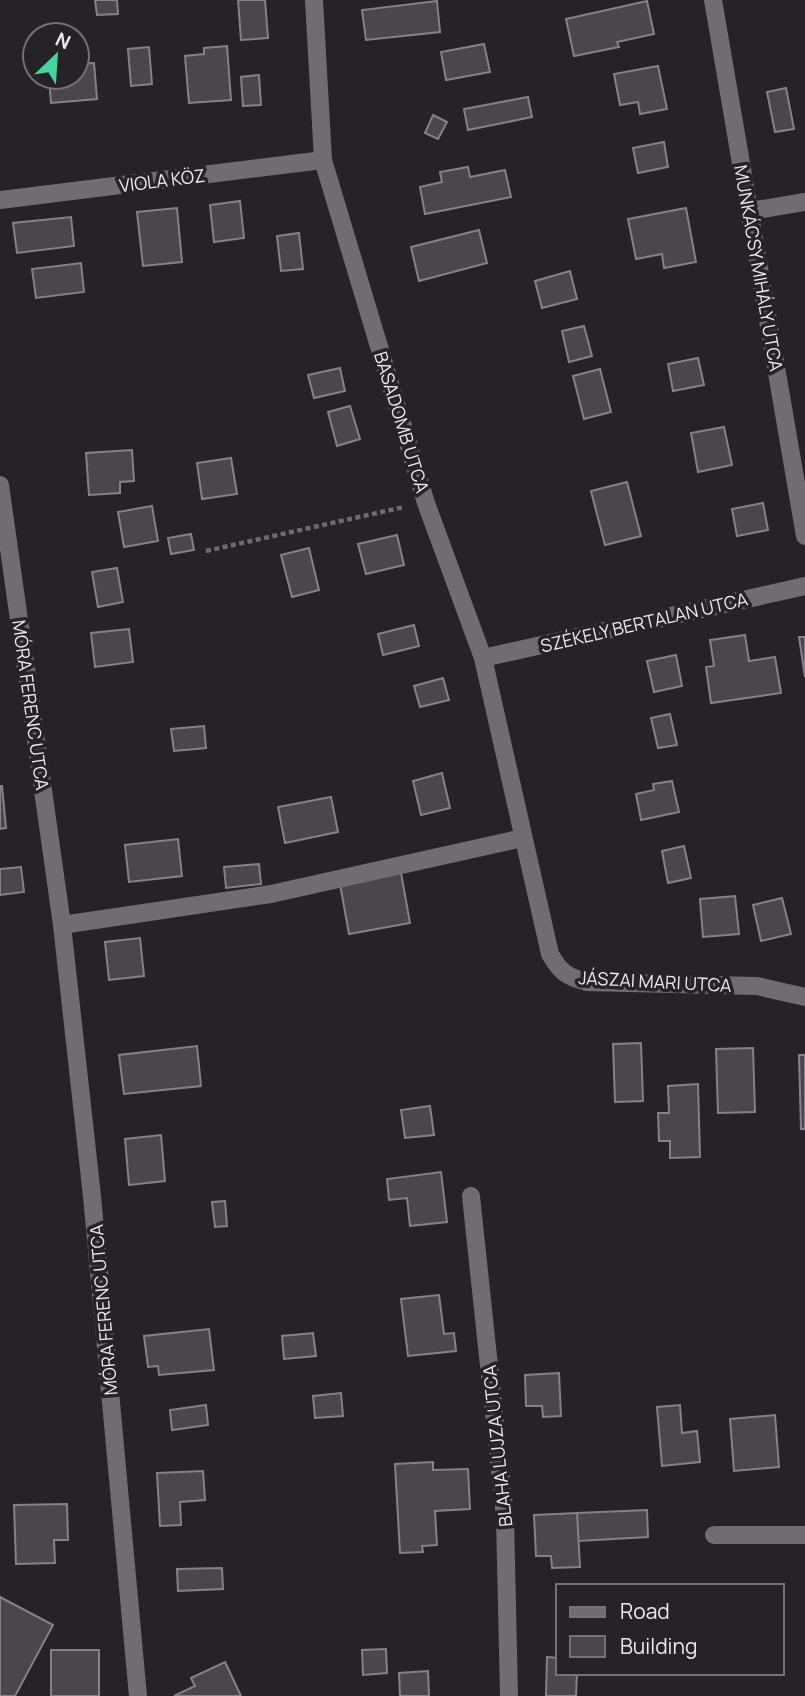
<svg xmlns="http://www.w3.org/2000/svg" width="805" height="1696" font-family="Manrope,sans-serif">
<rect width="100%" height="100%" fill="#262328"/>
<g fill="#4a464c" stroke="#868188" stroke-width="2">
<path d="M 95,0 L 117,0 L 118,14 L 97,15 Z"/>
<path d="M 238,0 L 265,0 L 268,38 L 241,40 Z"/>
<path d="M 437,1 L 440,32 L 366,40 L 362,10 Z"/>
<path d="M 647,1 L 654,34 L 617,42 L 619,47 L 574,56 L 566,19 Z"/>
<path d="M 484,44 L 490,72 L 446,80 L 441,52 Z"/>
<path d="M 227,46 L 231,100 L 189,103 L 185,56 L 204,54 L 204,48 Z"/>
<path d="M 149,47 L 152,84 L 131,86 L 128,49 Z"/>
<path d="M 94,63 L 97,99 L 51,103 L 49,77 L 77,77 L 77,64 Z"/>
<path d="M 658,66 L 667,109 L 640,114 L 638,102 L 620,105 L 614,74 Z"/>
<path d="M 259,75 L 261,105 L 243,106 L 241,77 Z"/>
<path d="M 786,88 L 794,129 L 775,132 L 767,92 Z"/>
<path d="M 528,97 L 532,117 L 468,130 L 464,109 Z"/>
<path d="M 433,115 L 447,122 L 438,139 L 425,133 Z"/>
<path d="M 664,142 L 668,167 L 638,173 L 633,148 Z"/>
<path d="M 468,167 L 470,177 L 505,170 L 511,197 L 425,214 L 420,187 L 442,182 L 440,172 Z"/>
<path d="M 240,201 L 244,238 L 214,242 L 210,205 Z"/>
<path d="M 177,208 L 182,262 L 143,266 L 137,212 Z"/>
<path d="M 686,208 L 696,262 L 664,268 L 662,254 L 636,259 L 628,219 Z"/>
<path d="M 71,217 L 74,246 L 17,253 L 13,223 Z"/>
<path d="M 479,230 L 487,263 L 419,281 L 411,247 Z"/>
<path d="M 299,233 L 303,269 L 281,271 L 277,236 Z"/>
<path d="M 81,263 L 84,292 L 36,298 L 32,269 Z"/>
<path d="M 570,271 L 577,299 L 542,308 L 535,281 Z"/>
<path d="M 584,326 L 592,356 L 569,362 L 562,331 Z"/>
<path d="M 698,358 L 704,385 L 673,391 L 668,364 Z"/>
<path d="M 340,368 L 345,391 L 314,398 L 308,375 Z"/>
<path d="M 600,369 L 611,412 L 584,419 L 573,376 Z"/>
<path d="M 350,406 L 360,439 L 337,446 L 328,412 Z"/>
<path d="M 724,427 L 732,465 L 698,472 L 691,433 Z"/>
<path d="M 132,450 L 134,481 L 120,482 L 120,493 L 89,495 L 86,453 Z"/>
<path d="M 231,458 L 237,494 L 202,499 L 197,463 Z"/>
<path d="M 627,482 L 641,536 L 605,545 L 591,491 Z"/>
<path d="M 763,503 L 768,530 L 737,536 L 732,509 Z"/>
<path d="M 152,506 L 158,541 L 124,547 L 118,512 Z"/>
<path d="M 191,534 L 194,550 L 171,554 L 168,538 Z"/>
<path d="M 397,535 L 404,565 L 366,574 L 358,544 Z"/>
<path d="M 309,548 L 319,590 L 292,597 L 281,555 Z"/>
<path d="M 117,568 L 123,602 L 98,607 L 92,572 Z"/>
<path d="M 414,625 L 419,646 L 383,655 L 378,634 Z"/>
<path d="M 129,629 L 133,662 L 95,667 L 91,633 Z"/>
<path d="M 745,635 L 749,661 L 775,657 L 781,693 L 711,703 L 706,667 L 714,666 L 710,640 Z"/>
<path d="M 799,637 L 805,637 L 805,677 Z"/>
<path d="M 676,655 L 682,686 L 654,692 L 647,661 Z"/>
<path d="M 443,678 L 449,700 L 420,707 L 414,686 Z"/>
<path d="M 670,714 L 677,745 L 658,748 L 651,718 Z"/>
<path d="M 204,726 L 206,748 L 174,751 L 171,729 Z"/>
<path d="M 442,773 L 450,808 L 421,815 L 413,781 Z"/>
<path d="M 672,781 L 679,812 L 641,820 L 636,794 L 654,790 L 653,784 Z"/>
<path d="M 0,786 L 2,786 L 6,828 L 0,829 Z"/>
<path d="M 331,797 L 338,832 L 285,843 L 278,807 Z"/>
<path d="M 178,839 L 182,876 L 129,882 L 125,845 Z"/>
<path d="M 684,846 L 691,878 L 668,883 L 662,851 Z"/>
<path d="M 259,864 L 261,884 L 226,888 L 224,867 Z"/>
<path d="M 21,867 L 24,892 L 0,895 L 0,869 Z"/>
<path d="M 401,873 L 410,923 L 349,934 L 340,884 Z"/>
<path d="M 735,896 L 739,934 L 703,937 L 700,899 Z"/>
<path d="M 782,898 L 791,934 L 761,941 L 753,905 Z"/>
<path d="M 140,938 L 144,976 L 109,980 L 105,942 Z"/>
<path d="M 641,1043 L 643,1101 L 615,1102 L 613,1044 Z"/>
<path d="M 197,1046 L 201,1086 L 124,1094 L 119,1055 Z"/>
<path d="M 753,1048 L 755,1112 L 718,1113 L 716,1049 Z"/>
<path d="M 799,1055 L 805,1055 L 805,1129 L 801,1129 Z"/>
<path d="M 698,1084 L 700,1157 L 670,1158 L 670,1141 L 659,1141 L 658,1113 L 669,1113 L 668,1086 Z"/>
<path d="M 430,1106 L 434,1135 L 405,1138 L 401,1110 Z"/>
<path d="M 161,1135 L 165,1181 L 129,1185 L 125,1139 Z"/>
<path d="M 441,1172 L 447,1222 L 410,1226 L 407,1198 L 389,1200 L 387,1179 Z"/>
<path d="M 225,1201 L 227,1226 L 215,1227 L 212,1202 Z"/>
<path d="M 439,1295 L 444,1334 L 454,1333 L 456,1351 L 408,1356 L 401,1299 Z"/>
<path d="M 209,1329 L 214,1370 L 159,1375 L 158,1366 L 148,1367 L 144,1336 Z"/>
<path d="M 313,1333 L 316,1356 L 284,1359 L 282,1336 Z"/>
<path d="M 559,1373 L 561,1416 L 543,1417 L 542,1406 L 526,1406 L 525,1375 Z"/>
<path d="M 341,1393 L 343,1416 L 315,1418 L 313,1396 Z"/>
<path d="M 206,1405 L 208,1425 L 172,1430 L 170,1410 Z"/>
<path d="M 680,1405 L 682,1433 L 697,1431 L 700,1462 L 662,1466 L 657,1407 Z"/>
<path d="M 775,1415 L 779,1467 L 734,1471 L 730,1419 Z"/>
<path d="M 433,1462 L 433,1470 L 468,1469 L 470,1509 L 435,1511 L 437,1545 L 422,1546 L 423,1552 L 400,1553 L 395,1464 Z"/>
<path d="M 203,1471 L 205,1500 L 180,1502 L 181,1525 L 160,1526 L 157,1473 Z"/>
<path d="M 67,1504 L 68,1540 L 54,1540 L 55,1563 L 16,1564 L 14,1505 Z"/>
<path d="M 647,1510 L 648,1537 L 578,1541 L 577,1513 Z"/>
<path d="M 577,1513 L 580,1567 L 552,1568 L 551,1556 L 536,1556 L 534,1515 Z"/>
<path d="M 222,1568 L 223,1589 L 178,1591 L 177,1569 Z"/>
<path d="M 0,1597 L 53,1625 L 15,1696 L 0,1696 Z"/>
<path d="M 386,1649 L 387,1673 L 363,1675 L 362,1650 Z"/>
<rect x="51" y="1650" width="48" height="46"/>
<path d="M 547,1657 L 558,1658 L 558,1673 L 577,1673 L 576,1696 L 546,1696 Z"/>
<path d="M 225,1662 L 241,1696 L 174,1696 L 195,1686 L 191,1678 Z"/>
<path d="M 428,1671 L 429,1696 L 400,1696 L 399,1673 Z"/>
</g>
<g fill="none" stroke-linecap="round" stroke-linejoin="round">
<path stroke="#6e6b70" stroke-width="4.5" stroke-dasharray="5 3.5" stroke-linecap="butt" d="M 206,551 L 404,507"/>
<g stroke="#6f6d70" stroke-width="18">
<path d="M 314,0 L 323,160 L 426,503 L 483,658 L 550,954 C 560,972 567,977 587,982 L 757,986 L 805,997"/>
<path d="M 713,0 L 805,536"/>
<path d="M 0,200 L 323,160"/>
<path d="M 750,211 L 805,202"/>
<path d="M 0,485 L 62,925 L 92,1196 L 138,1696"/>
<path d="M 483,658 L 805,586"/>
<path d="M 62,925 L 271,894 L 523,838"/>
<path d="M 471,1196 L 505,1517 L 509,1696"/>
<path d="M 714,1535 L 805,1535"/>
</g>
</g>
<g text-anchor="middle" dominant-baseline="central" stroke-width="7" stroke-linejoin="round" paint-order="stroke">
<g font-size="18" fill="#ece9ed" stroke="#262328">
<text transform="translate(162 180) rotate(-7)">VIOLA KÖZ</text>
<text transform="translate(759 268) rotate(80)">MUNKÁCSY MIHÁLY UTCA</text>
<text transform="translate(402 422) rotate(73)">BASADOMB UTCA</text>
<text transform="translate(644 622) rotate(-13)">SZÉKELY BERTALAN UTCA</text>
<text transform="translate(31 705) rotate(82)">MÓRA FERENC UTCA</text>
<text transform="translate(655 981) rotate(3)">JÁSZAI MARI UTCA</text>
<text transform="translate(103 1310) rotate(-95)">MÓRA FERENC UTCA</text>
<text transform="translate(497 1446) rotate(-96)">BLAHA LUJZA UTCA</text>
</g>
</g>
<rect x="556" y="1584" width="228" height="91" fill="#262328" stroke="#757277" stroke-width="2"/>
<rect x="570" y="1607" width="35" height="10" fill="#6f6d70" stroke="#757277" stroke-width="2"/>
<text x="620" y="1619" font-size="21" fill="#ece9ed">Road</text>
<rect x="570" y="1636" width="35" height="21" fill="#4a464c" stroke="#757277" stroke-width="2"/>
<text x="620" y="1654" font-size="21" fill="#ece9ed">Building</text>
<g transform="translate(56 56) rotate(25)"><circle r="33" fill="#262328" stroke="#757277" stroke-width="2"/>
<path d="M0-5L12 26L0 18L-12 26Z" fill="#46d49e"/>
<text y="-10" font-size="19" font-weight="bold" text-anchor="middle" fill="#ece9ed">N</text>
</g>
</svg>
